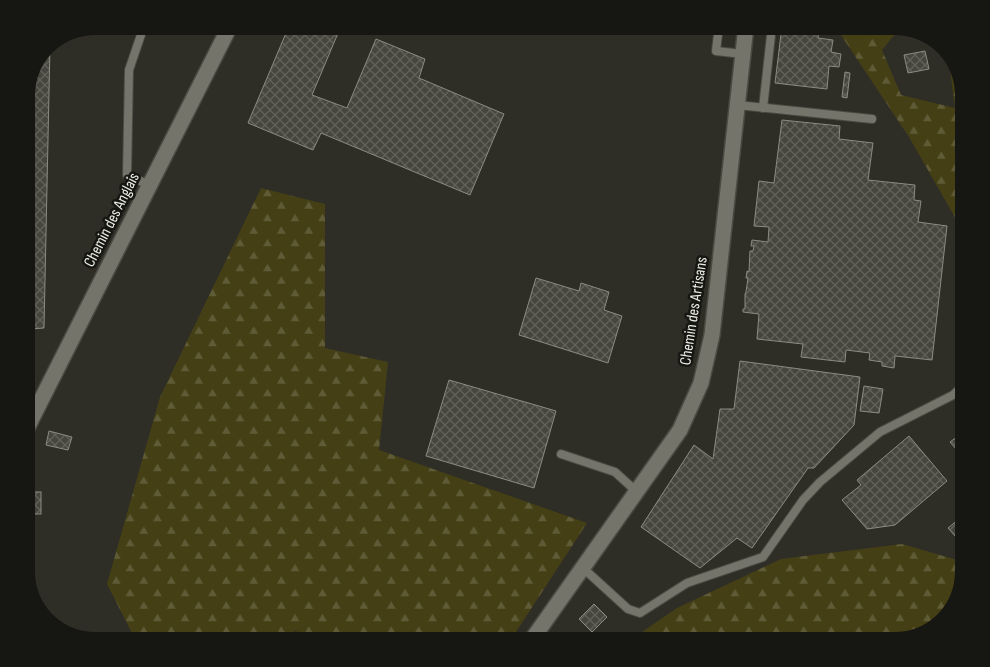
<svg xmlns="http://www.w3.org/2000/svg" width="990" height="667" font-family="'Sofia Sans Condensed',sans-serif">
<defs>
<pattern id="grass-tufts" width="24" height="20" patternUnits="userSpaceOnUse" patternTransform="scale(1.25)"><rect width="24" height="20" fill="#443f14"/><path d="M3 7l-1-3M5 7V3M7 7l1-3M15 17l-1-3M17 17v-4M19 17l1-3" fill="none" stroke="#5f5b36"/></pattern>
<pattern id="forest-firs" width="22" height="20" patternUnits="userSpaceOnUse" patternTransform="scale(1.25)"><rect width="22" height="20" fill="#443f14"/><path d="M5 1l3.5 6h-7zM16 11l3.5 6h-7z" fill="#5f5b36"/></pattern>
<pattern id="building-cross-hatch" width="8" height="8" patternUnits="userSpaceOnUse" patternTransform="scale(1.25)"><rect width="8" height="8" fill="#47463e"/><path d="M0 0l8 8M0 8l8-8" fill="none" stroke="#62615a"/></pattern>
</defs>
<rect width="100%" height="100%" fill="#2f2e26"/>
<path fill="url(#grass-tufts)" d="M 948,53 C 965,71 964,101 964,125 L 955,108 Z"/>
<g fill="url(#forest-firs)">
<path d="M 835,26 L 895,26 L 900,28 L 882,50 L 901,95 L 955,108 L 964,125 L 964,233 L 909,137 Z"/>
<path d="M 261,188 L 325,204 L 325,348 L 388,362 L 379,450 L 587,523 L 510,641 L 333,641 L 295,631 L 289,641 L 136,641 L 107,584 L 160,397 Z"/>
<path d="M 902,544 L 964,562 L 964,573 L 952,611 L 926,634 L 896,641 L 629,641 L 677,608 L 781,559 Z"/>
</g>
<g fill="url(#building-cross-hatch)" stroke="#8c8b82">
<path d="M 289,26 L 341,26 L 312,95 L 347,108 L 376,39 L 425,59 L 419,78 L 504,114 L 470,195 L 321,133 L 313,150 L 248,123 Z"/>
<path d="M 782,26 L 819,26 L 818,38 L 833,40 L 831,52 L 841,54 L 839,67 L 829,66 L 827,89 L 775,83 Z"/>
<path d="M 50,45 L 44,328 L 30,329 L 31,344 L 26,344 L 26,91 L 47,46 Z"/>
<path d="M 925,51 L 929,69 L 908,73 L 904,55 Z"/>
<path d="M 845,72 L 850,73 L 847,98 L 842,97 Z"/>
<path d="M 782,120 L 840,126 L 839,139 L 873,143 L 868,180 L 915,185 L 914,200 L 921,201 L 918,222 L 947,226 L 932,360 L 895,356 L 894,368 L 882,366 L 882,362 L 869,360 L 870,353 L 846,350 L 845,362 L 801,357 L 803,344 L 757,339 L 759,314 L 743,312 L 743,309 L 745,309 L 745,294 L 746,292 L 748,278 L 746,278 L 747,271 L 749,272 L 750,251 L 753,251 L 754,246 L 751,246 L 752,240 L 768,242 L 769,227 L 754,226 L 759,181 L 774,183 Z"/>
<path d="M 536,278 L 579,291 L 581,283 L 609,292 L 604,310 L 622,316 L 608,363 L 519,335 Z"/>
<path d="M 740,361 L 860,377 L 854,425 L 814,468 L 808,468 L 752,548 L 737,538 L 700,568 L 641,527 L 694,445 L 713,459 L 720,409 L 734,409 Z"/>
<path d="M 449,380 L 556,411 L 534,488 L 426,456 Z"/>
<path d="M 864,386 L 883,389 L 879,413 L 860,411 Z"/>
<path d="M 49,431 L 72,437 L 68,450 L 46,445 Z"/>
<path d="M 964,432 L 964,458 L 950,442 Z"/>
<path d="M 909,436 L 947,481 L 895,525 L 867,529 L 842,500 L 861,485 L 857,480 Z"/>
<rect x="26" y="492" width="15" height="22"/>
<path d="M 964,515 L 964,531 L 956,537 L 948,528 Z"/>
<path d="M 594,604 L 607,617 L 592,632 L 579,619 Z"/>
</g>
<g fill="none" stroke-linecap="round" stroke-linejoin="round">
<g stroke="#4a4a42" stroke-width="10">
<g id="lane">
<path d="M 144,26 L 129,70 L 127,175 L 149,185"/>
<path d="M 217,26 L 227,31"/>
<path d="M 719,26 L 716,51 L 743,54"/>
<path d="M 737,105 L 872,119"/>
<path d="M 763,108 L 772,26"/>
<path d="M 561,454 L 615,472 L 637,492"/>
<path d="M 583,568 L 628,609 L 640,613 L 687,583 L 763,557 L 803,500 L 820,482 L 880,432 L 953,395 L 964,385"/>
</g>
</g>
<g stroke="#4a4a42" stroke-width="18">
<g id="street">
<path d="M 26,430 L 230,26"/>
<path d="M 531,641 L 680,430 L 701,383 L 712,335 L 746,26"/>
</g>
</g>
<use href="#lane" stroke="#75746b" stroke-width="8"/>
<use href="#street" stroke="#75746b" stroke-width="15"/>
</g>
<g text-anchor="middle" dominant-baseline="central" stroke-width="5" stroke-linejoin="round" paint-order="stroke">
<g font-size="16" fill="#edede7" stroke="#161612">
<text transform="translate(112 220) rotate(-63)">Chemin des Anglais</text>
<text transform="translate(694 311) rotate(-81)">Chemin des Artisans</text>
</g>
</g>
<path d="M0 0H990V667H0ZM95 35H895A60 60 0 0 1 955 95V572A60 60 0 0 1 895 632H95A60 60 0 0 1 35 572V95A60 60 0 0 1 95 35Z" fill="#161612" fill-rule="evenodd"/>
</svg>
